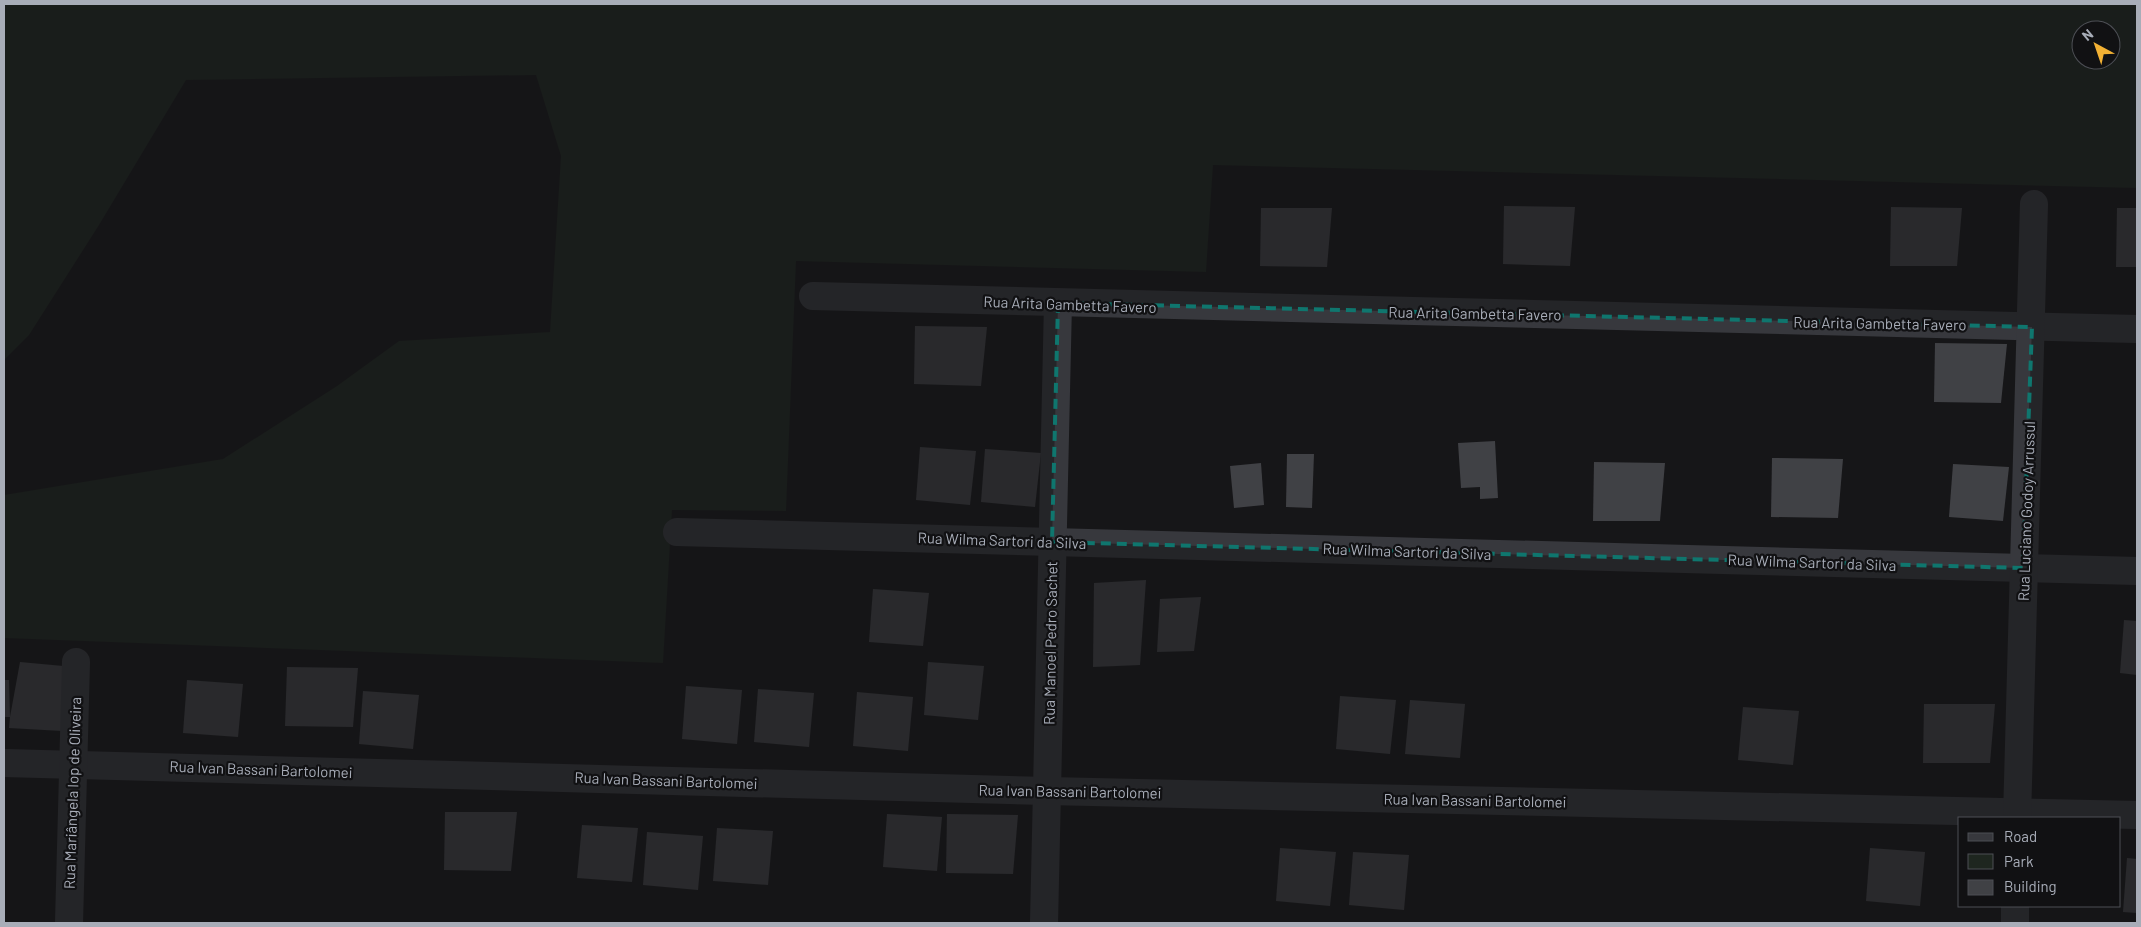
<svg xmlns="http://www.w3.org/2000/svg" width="2141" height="927" font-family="Barlow,sans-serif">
<rect width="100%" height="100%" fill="#161618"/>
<path fill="#1e261f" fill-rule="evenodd" d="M 4,4 L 2137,4 L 2137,188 L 1213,165 L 1206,272 L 796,261 L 786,511 L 672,510 L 663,663 L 4,638 L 4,495 L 223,459 L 337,386 L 399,341 L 550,332 L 561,156 L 536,75 L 186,80 L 99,225 L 29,335 L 4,360 ZM 2081,30 L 2111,30 L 2111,60 L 2081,60 Z"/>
<g fill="#404145">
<path d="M 1504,206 L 1575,207 L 1570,266 L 1503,264 Z"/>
<path d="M 1891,207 L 1962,208 L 1957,266 L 1890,266 Z"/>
<path d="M 1261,208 L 1332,208 L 1327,267 L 1260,266 Z"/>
<path d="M 2117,208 L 2137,208 L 2137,267 L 2116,267 Z"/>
<path d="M 915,326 L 987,327 L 981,386 L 914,384 Z"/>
<path d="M 1935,343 L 2007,344 L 2001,403 L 1934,402 Z"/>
<path d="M 1495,441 L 1498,498 L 1480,499 L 1480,487 L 1461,488 L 1458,443 Z"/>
<path d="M 920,447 L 976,451 L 970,505 L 916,500 Z"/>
<path d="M 985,449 L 1041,453 L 1035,507 L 981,502 Z"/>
<path d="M 1287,454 L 1314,454 L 1312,508 L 1286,507 Z"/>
<path d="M 1772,458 L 1843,459 L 1838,518 L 1771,517 Z"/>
<path d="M 1594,462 L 1665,463 L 1660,521 L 1593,521 Z"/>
<path d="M 1261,463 L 1264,505 L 1234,508 L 1230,466 Z"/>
<path d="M 1953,464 L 2009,467 L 2003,521 L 1949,517 Z"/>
<path d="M 1146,580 L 1140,665 L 1093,667 L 1094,583 Z"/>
<path d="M 873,589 L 929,593 L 923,646 L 869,642 Z"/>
<path d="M 1201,597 L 1194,651 L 1157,652 L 1160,599 Z"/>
<path d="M 2124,620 L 2137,621 L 2137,675 L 2120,673 Z"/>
<path d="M 20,662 L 74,667 L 62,731 L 9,728 L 10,717 L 4,717 L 4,680 L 9,680 L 10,717 Z"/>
<path d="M 928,662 L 984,666 L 978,720 L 924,715 Z"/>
<path d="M 287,667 L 358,668 L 353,727 L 285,726 Z"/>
<path d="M 187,680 L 243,684 L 238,737 L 183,733 Z"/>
<path d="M 686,686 L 742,690 L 737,744 L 682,739 Z"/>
<path d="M 758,689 L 814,693 L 809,747 L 754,742 Z"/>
<path d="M 363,691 L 419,695 L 413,749 L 359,744 Z"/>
<path d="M 857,692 L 913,697 L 908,751 L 853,746 Z"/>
<path d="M 1340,696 L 1396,700 L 1390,754 L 1336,749 Z"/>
<path d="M 1410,700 L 1465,704 L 1460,758 L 1405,754 Z"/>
<path d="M 1924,704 L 1995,704 L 1990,763 L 1923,763 Z"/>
<path d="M 1743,707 L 1799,711 L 1793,765 L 1738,760 Z"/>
<path d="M 445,812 L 517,812 L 511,871 L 444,870 Z"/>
<path d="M 887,814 L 942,817 L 937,871 L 883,867 Z"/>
<path d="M 947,814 L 1018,815 L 1013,874 L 946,873 Z"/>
<path d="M 582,825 L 638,828 L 632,882 L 577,878 Z"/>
<path d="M 717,828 L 773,831 L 768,885 L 713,881 Z"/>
<path d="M 647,832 L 703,836 L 698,890 L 643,885 Z"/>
<path d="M 1280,848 L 1336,852 L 1330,906 L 1276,901 Z"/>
<path d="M 1870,848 L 1925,852 L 1920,906 L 1866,901 Z"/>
<path d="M 1353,852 L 1409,855 L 1404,910 L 1349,905 Z"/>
<path d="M 2127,858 L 2137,859 L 2137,913 L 2123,912 Z"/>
</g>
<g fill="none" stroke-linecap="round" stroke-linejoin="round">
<g stroke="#37383d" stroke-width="28">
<path d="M 813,296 L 2137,329"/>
<path d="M 677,532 L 2137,571"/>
<path d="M 4,763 L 1048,791 L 2137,815"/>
<path d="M 2017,818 L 2034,204"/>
<path d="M 69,923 L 76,662"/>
<path d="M 1044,923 L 1058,303"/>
<path d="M 2015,923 L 2015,906"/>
</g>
</g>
<path d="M0 0H2141V927H0ZM 1058,303 L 2032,327 L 2023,568 L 1052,542 Z" fill="#161618" fill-opacity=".55" fill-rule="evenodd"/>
<path fill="none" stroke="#0f766e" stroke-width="4" stroke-dasharray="10 6" stroke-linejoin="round" d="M 1058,303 L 2032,327 L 2023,568 L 1052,542 Z"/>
<g text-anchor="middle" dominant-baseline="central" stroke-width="4.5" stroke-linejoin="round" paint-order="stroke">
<g font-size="15" fill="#a8adb8" stroke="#111113">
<text transform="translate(1070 304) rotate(2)">Rua Arita Gambetta Favero</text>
<text transform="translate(1475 313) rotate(1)">Rua Arita Gambetta Favero</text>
<text transform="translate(1880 323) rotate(1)">Rua Arita Gambetta Favero</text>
<text transform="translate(2026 511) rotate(-88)">Rua Luciano Godoy Arrussul</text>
<text transform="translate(1002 540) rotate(2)">Rua Wilma Sartori da Silva</text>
<text transform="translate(1407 551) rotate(2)">Rua Wilma Sartori da Silva</text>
<text transform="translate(1812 562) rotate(2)">Rua Wilma Sartori da Silva</text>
<text transform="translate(1050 643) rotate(-89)">Rua Manoel Pedro Sachet</text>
<text transform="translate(261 769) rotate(2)">Rua Ivan Bassani Bartolomei</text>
<text transform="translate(666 780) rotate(2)">Rua Ivan Bassani Bartolomei</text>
<text transform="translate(1070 791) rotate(1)">Rua Ivan Bassani Bartolomei</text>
<text transform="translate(72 793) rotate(-88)">Rua Mariângela Iop de Oliveira</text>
<text transform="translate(1475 800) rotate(1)">Rua Ivan Bassani Bartolomei</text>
</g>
</g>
<rect width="2141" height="927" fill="none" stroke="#a8adb8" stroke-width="10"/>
<rect x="1958" y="817" width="162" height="90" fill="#111113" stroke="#4d4f55"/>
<rect x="1968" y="833" width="25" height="8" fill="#37383d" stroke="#4d4f55"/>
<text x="2004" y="842" font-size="15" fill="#a8adb8">Road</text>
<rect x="1968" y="854" width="25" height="15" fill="#1e261f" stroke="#4d4f55"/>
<text x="2004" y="867" font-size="15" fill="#a8adb8">Park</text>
<rect x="1968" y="880" width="25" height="15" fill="#404145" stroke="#4d4f55"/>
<text x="2004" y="892" font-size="15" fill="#a8adb8">Building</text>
<g transform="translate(2096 45) rotate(320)"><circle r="24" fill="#111113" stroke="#4d4f55"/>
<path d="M0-4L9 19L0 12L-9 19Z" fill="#f2b134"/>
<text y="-8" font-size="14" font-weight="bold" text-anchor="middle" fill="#a8adb8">N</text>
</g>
</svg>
